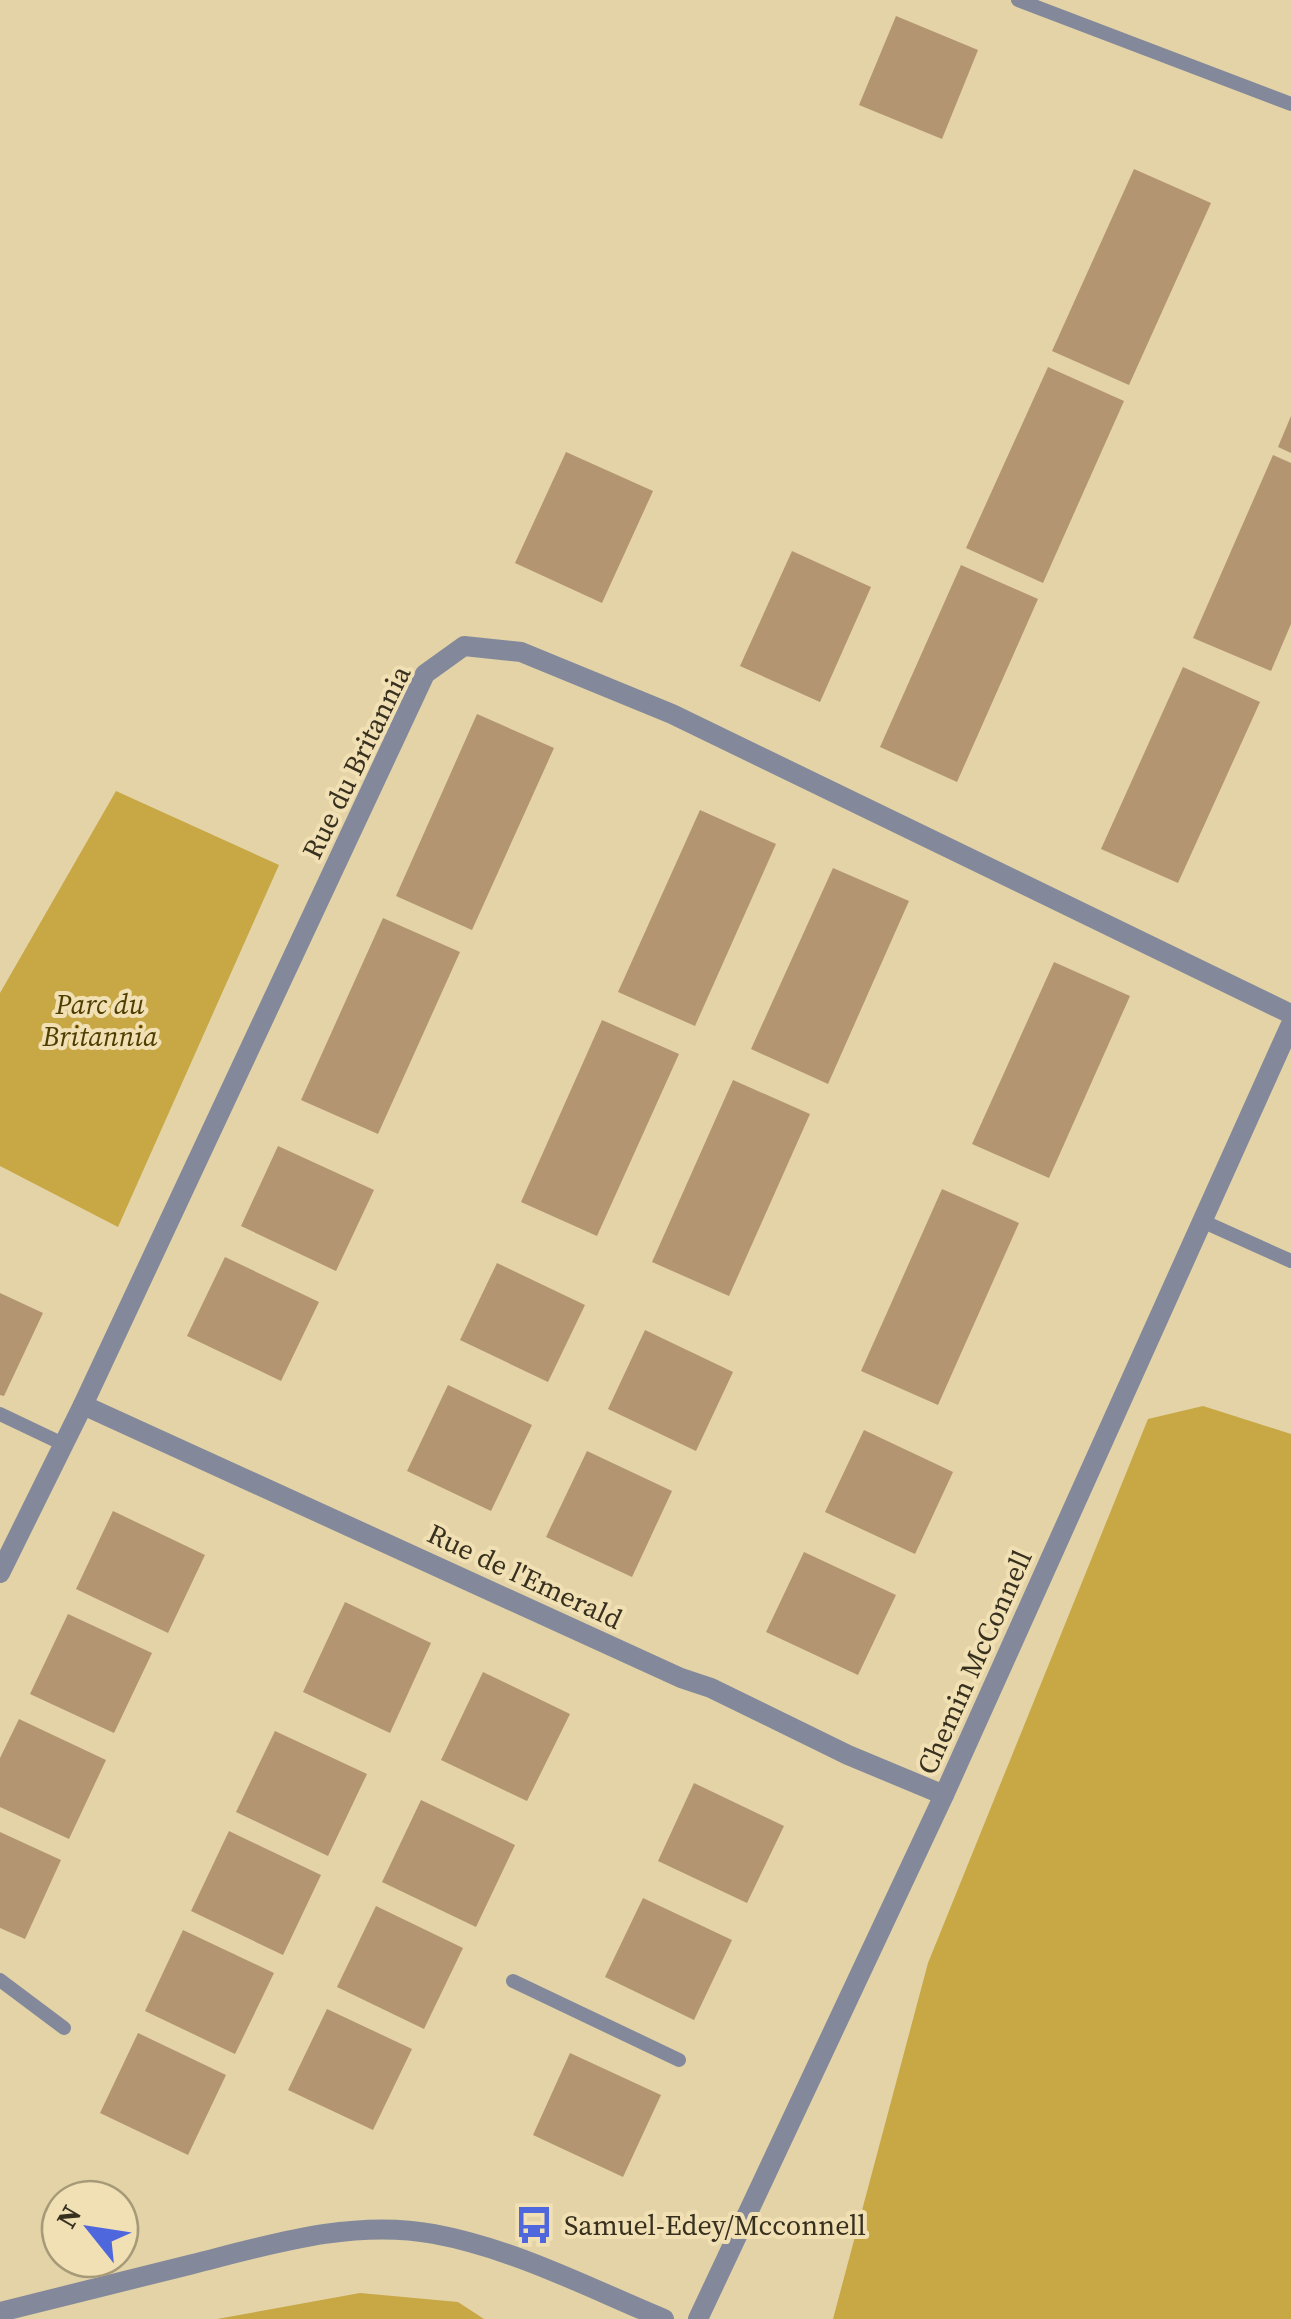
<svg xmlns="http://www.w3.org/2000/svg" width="1291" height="2319" font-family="'Source Serif 4',serif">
<rect width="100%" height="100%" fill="#e3d3a7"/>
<g fill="#c8a745">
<path d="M 116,791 L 279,865 L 118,1227 L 0,1166 L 0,993 Z"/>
<path d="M 1203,1406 L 1291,1434 L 1291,2319 L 833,2319 L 928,1963 L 1148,1419 Z"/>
<path d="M 360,2293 L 458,2302 L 484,2319 L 217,2319 Z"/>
</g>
<g fill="#b49572">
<path d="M 896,16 L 978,50 L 942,139 L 859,105 Z"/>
<path d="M 1134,169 L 1211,203 L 1129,385 L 1052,351 Z"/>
<path d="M 1048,367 L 1124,401 L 1043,583 L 966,548 Z"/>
<path d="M 1291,416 L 1291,453 L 1278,447 Z"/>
<path d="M 566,452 L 653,491 L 602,603 L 515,563 Z"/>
<path d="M 1273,455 L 1291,463 L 1291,624 L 1271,671 L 1193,638 Z"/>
<path d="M 792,551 L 871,587 L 820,702 L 740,666 Z"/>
<path d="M 961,565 L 1038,599 L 957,782 L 880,747 Z"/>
<path d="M 1183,667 L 1260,702 L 1178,883 L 1101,849 Z"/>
<path d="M 477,714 L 554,748 L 472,930 L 396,896 Z"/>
<path d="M 700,810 L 776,844 L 695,1026 L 618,992 Z"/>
<path d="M 833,868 L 909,901 L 828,1084 L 751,1049 Z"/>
<path d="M 383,918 L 460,952 L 378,1134 L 301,1100 Z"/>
<path d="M 1054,962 L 1130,996 L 1049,1178 L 972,1144 Z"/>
<path d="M 602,1020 L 679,1054 L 597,1236 L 521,1202 Z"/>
<path d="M 733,1080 L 810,1114 L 729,1296 L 652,1262 Z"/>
<path d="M 278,1146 L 374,1190 L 336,1271 L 241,1226 Z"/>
<path d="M 942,1189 L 1019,1223 L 938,1405 L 861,1371 Z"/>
<path d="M 225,1257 L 319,1302 L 281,1381 L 187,1336 Z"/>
<path d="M 497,1263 L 585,1305 L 548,1382 L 460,1340 Z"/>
<path d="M 0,1293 L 43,1313 L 4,1396 L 0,1395 Z"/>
<path d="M 645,1330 L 733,1372 L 696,1451 L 608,1409 Z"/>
<path d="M 448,1385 L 532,1425 L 491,1511 L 407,1471 Z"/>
<path d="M 864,1430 L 953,1472 L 915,1554 L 825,1512 Z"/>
<path d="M 587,1451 L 672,1491 L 632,1577 L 546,1537 Z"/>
<path d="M 113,1511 L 205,1555 L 168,1633 L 76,1589 Z"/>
<path d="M 804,1552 L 896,1595 L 858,1675 L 766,1632 Z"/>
<path d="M 345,1602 L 431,1643 L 390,1733 L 303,1692 Z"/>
<path d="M 68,1614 L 152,1653 L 114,1733 L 30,1694 Z"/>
<path d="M 483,1672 L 570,1714 L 527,1801 L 441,1760 Z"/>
<path d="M 19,1719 L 106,1760 L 69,1839 L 0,1807 L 0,1758 Z"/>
<path d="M 275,1731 L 367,1774 L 328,1856 L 236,1812 Z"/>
<path d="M 694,1783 L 784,1826 L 747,1903 L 658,1861 Z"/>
<path d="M 421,1800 L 515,1845 L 476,1927 L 382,1882 Z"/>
<path d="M 229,1831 L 321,1875 L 283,1955 L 191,1911 Z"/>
<path d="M 0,1832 L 61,1860 L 25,1939 L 0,1928 Z"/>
<path d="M 643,1898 L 732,1940 L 694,2020 L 605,1977 Z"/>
<path d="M 376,1906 L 463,1948 L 424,2029 L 337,1987 Z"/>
<path d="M 183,1930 L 274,1973 L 235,2054 L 145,2011 Z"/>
<path d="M 327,2009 L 412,2049 L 373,2130 L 288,2090 Z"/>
<path d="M 138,2033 L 226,2075 L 188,2155 L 100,2113 Z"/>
<path d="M 570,2053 L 661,2095 L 623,2177 L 533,2135 Z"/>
</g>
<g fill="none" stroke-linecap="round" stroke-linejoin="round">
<g stroke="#83899b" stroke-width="14">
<path d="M 1018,0 L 1291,104"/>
<path d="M 1202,1221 L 1291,1261"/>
<path d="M 0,1414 L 63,1444"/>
<path d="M 0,1980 L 64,2028"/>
<path d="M 513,1981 L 679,2060"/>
</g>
<g stroke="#83899b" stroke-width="20">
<path d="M 83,1405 L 681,1678 L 711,1688 L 848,1755 L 944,1795"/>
<path d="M 0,1573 L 83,1405 L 425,674 L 464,646 L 521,652 L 672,714 L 1291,1014"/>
</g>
<g stroke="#83899b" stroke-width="20">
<path d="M 0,2312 C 64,2296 129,2280 193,2264 C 272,2244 353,2219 434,2234 C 515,2249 589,2288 664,2319"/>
<path d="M 698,2319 L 944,1795 L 1291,1024"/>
</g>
</g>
<defs>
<g id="bus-bare" transform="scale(3)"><path d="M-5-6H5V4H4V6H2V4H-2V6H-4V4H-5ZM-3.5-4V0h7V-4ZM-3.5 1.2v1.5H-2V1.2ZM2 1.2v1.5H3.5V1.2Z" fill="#4f67dc" stroke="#f1e0b4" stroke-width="2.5" paint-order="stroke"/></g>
</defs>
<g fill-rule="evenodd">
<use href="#bus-bare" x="534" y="2225"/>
</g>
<g text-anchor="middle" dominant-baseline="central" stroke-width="8" stroke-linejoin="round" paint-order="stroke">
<g font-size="28" fill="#37301f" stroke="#f1e0b4">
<text transform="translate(356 762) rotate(-64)">Rue du Britannia</text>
<text transform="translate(525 1576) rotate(25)">Rue de l'Emerald</text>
<text transform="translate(974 1662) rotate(-66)">Chemin McConnell</text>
</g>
<g font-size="28" font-style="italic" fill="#503e00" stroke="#f1e0b4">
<text x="100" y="1004">Parc du<tspan x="100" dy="32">Britannia</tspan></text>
</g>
<g font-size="28" fill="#37301f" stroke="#f1e0b4" text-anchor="start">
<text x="564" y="2225">Samuel-Edey/Mcconnell</text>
</g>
</g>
<g transform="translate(90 2229) rotate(300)"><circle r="48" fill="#f1e0b4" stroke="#a79a78" stroke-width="2.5"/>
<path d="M0-8L18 38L0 25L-18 38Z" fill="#4f67dc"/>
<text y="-15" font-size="28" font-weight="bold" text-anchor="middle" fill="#37301f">N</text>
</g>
</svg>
